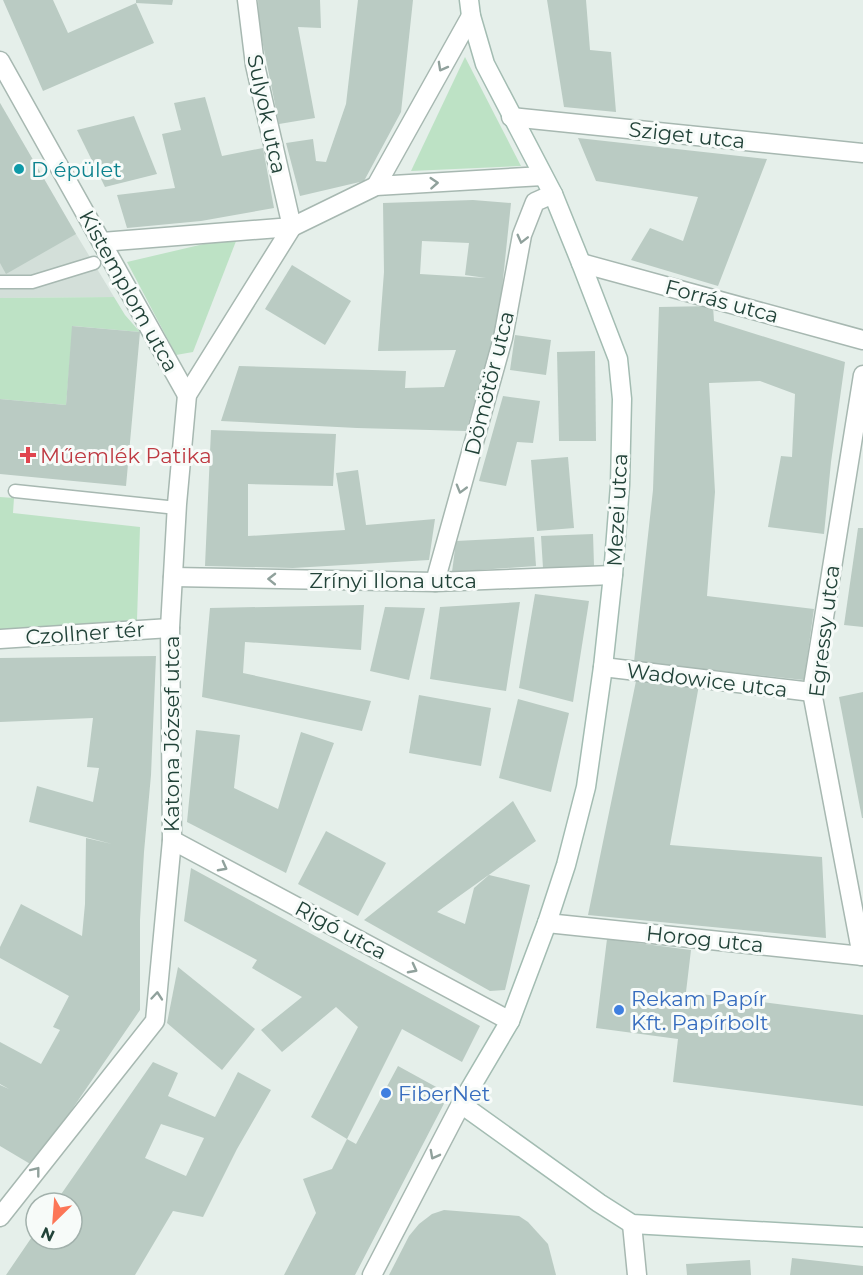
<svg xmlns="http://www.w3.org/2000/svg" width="863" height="1275" font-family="Montserrat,sans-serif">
<rect width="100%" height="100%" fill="#e5efea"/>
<path fill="#d3dfd9" d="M 0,103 L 76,234 L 114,297 L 0,298 Z"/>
<g fill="#bde2c5">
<path d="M 465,57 L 521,166 L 411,171 Z"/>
<path d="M 238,236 L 193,352 L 176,355 L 127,262 Z"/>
<path d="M 114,297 L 125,315 L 140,332 L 73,326 L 66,405 L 0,399 L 0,298 Z"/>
<path d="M 0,497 L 14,498 L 13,513 L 140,527 L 137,620 L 0,631 Z"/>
</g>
<g fill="#bacbc3" fill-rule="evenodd">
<path d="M 3,0 L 53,0 L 68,33 L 136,3 L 154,43 L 43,91 Z"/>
<path d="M 136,0 L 173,0 L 172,5 L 136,3 Z"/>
<path d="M 258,0 L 320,0 L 321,28 L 298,27 L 315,118 L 279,124 L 259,25 Z"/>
<path d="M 358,0 L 413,0 L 401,112 L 364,181 L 300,196 L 286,143 L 313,139 L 316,161 L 326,162 L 346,104 Z"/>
<path d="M 547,0 L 586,0 L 590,50 L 611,52 L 616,112 L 564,107 Z"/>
<path d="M 205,97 L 222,156 L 263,148 L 274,208 L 201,221 L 127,228 L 117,195 L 175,188 L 162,134 L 181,130 L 174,103 Z"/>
<path d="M 0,103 L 76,234 L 6,274 L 0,263 Z"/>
<path d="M 134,116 L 157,174 L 105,187 L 77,130 Z"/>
<path d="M 578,138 L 767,159 L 718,286 L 631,260 L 650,228 L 683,241 L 698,197 L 596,181 Z"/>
<path d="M 473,200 L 511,203 L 500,308 L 490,351 L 466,431 L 357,428 L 221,421 L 239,366 L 406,371 L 405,388 L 444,387 L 456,350 L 378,351 L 384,272 L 383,203 ZM 422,241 L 469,243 L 465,275 L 486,278 L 420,274 Z"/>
<path d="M 292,265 L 351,301 L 325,345 L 265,309 Z"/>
<path d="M 713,306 L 714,321 L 845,362 L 831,462 L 824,534 L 768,527 L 781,456 L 792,457 L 795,394 L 760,381 L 709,383 L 715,492 L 707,596 L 814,609 L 804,680 L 634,662 L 653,490 L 659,307 Z"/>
<path d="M 72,326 L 140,332 L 126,486 L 0,474 L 0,399 L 66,405 Z"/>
<path d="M 515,335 L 551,340 L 546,375 L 510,370 Z"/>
<path d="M 595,351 L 596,441 L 559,441 L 557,352 Z"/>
<path d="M 503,396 L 540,401 L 533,443 L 517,442 L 506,486 L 479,481 Z"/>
<path d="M 211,430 L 336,434 L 333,486 L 248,484 L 248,536 L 345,530 L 336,473 L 358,470 L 366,525 L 435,519 L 429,560 L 293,568 L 205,566 Z"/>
<path d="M 568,457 L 574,528 L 537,531 L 531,460 Z"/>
<path d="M 858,528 L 863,528 L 863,627 L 844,625 Z"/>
<path d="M 593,534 L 594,566 L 543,568 L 541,536 Z"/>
<path d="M 534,537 L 536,566 L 452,572 L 456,541 Z"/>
<path d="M 535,594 L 589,601 L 573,702 L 519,688 Z"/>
<path d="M 520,602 L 506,691 L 430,679 L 440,607 Z"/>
<path d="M 364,605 L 361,650 L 245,642 L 243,673 L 371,701 L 362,731 L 202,697 L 210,608 Z"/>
<path d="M 385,607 L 425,608 L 409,680 L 370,671 Z"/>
<path d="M 156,656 L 151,775 L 144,852 L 140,920 L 140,1010 L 64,1121 L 32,1165 L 0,1146 L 0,1085 L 9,1089 L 0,1084 L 0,1042 L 41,1064 L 60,1030 L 53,1027 L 69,996 L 0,958 L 0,947 L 21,904 L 82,936 L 85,904 L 86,838 L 112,844 L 29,822 L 37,786 L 93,802 L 99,768 L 87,767 L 93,718 L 0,722 L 0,658 Z"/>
<path d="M 636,681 L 699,685 L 670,845 L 822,857 L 826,938 L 588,915 Z"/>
<path d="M 863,692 L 863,818 L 862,818 L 839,697 Z"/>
<path d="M 419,695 L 491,708 L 481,766 L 409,753 Z"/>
<path d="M 518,699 L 569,713 L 551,792 L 499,778 Z"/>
<path d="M 196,730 L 240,735 L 234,788 L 278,809 L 301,732 L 334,743 L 286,873 L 187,822 Z"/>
<path d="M 513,801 L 536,841 L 437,912 L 465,924 L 474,888 L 489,875 L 530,885 L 505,990 L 490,991 L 364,920 Z"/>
<path d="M 326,831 L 386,863 L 358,916 L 298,884 Z"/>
<path d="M 191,868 L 480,1026 L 462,1062 L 402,1029 L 347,1139 L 311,1117 L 358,1027 L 336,1007 L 282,1052 L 261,1030 L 302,997 L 252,968 L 257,960 L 184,921 Z"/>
<path d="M 607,939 L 691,950 L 686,992 L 863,1015 L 863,1106 L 673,1082 L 678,1039 L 596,1028 Z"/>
<path d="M 178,967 L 255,1029 L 222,1070 L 167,1023 Z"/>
<path d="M 153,1062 L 178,1073 L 168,1096 L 215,1117 L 238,1072 L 271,1090 L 237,1149 L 203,1217 L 173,1211 L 135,1275 L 6,1275 L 36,1231 L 36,1239 L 72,1239 L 72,1203 L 55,1203 ZM 161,1124 L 204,1138 L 186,1176 L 145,1158 Z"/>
<path d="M 398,1066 L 449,1094 L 355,1275 L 284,1275 L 316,1213 L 303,1179 L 332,1169 L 347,1139 L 356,1144 Z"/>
<path d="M 444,1210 L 519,1216 L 528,1222 L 548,1244 L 556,1275 L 389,1275 L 409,1236 L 419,1224 L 432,1214 Z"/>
<path d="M 792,1258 L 863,1266 L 863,1275 L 790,1275 Z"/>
<path d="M 750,1260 L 751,1275 L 687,1275 L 686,1264 Z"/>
</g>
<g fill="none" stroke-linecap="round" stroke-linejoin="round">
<g stroke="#a7b8b1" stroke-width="15">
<g id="lane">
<path d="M 0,282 L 32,282 L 94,263"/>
<path d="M 15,491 L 177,508"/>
</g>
</g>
<g stroke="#a7b8b1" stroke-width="21">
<g id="street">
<path d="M 247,0 L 255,65 L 292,227"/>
<path d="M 0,61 L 187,395"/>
<path d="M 511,117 L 863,153"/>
<path d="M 376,186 L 471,16"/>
<path d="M 102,242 L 292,227 L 376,186 L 543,176"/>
<path d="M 581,263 L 863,340"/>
<path d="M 173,577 L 435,582 L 613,575"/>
<path d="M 435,582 L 503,338 L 522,235 L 535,202 L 553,194"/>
<path d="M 0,639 L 170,628"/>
<path d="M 603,667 L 812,692"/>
<path d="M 172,840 L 510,1021"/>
<path d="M 547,923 L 863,956"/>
<path d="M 862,956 L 812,692 L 863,375"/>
<path d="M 0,1217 L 155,1021 L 172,840 L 170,628 L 177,504 L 187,395 L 292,227"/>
<path d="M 632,1224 L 637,1275"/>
<path d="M 372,1275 L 461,1104"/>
</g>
</g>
<g stroke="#a3bcb2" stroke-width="21">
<path id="secondary" d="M 469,0 L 471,16 L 485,64 L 553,194 L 581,263 L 618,359 L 622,399 L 620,485 L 613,575 L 603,667 L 586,787 L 566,865 L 547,923 L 510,1021 L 461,1104 L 599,1203 L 632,1224 L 863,1237"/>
</g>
<use href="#lane" stroke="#fff" stroke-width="12"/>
<use href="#street" stroke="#fff" stroke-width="18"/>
<use href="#secondary" stroke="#fff" stroke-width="18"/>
</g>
<defs><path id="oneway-chevron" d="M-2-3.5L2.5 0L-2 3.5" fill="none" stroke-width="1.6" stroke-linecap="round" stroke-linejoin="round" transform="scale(1.5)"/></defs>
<g stroke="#90a19c">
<use href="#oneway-chevron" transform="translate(442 67) rotate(119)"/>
<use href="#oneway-chevron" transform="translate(434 183) rotate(-4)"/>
<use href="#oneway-chevron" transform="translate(522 239) rotate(104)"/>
<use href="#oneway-chevron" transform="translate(461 489) rotate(106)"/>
<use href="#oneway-chevron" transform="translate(272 579) rotate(-179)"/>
<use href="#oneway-chevron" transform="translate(223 867) rotate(28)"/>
<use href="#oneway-chevron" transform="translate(413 969) rotate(28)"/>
<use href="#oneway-chevron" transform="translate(157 996) rotate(-85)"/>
<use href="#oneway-chevron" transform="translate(434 1155) rotate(118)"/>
<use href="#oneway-chevron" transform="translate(36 1171) rotate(-52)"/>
</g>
<circle fill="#0f9aa8" stroke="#f7fbf9" stroke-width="2" cx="19" cy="169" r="6"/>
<path fill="#e0444e" stroke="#f7fbf9" stroke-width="2" d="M25 446h6v6h6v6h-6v6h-6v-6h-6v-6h6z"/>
<g fill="#3f7fe0" stroke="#f7fbf9" stroke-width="2">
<circle cx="619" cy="1010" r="6"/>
<circle cx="386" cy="1093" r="6"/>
</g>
<g text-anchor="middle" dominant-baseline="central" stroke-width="6" stroke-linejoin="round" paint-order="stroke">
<g font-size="21" fill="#224339" stroke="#f7fbf9">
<text transform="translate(267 114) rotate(78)">Sulyok utca</text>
<text transform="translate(687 135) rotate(6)">Sziget utca</text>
<text transform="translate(129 291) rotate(61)">Kistemplom utca</text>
<text transform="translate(722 301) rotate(15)">Forrás utca</text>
<text transform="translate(489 383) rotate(-76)">Dömötör utca</text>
<text transform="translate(617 510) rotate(-87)">Mezei utca</text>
<text x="393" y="580">Zrínyi Ilona utca</text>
<text transform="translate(824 631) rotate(-83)">Egressy utca</text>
<text transform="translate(85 633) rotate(-4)">Czollner tér</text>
<text transform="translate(707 680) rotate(7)">Wadowice utca</text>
<text transform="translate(171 734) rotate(-90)">Katona József utca</text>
<text transform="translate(341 930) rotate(28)">Rigó utca</text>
<text transform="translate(705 939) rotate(6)">Horog utca</text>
</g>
<g font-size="21" fill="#0d838f" stroke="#f7fbf9" text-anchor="start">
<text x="31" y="169">D épület</text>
</g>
<g font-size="21" fill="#be3a42" stroke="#f7fbf9" text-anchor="start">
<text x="40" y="455">Műemlék Patika</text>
</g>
<g font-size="21" fill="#366cbe" stroke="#f7fbf9" text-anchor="start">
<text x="631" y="998">Rekam Papír<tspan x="631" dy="24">Kft. Papírbolt</tspan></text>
<text x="398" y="1093">FiberNet</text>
</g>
</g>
<g transform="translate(54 1221) rotate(205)"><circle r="28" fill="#f7fbf9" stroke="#a2b1ac" stroke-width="1.5"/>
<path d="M0-4.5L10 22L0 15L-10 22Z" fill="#fc7657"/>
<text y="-9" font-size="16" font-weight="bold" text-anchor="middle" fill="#224339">N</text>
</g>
</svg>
